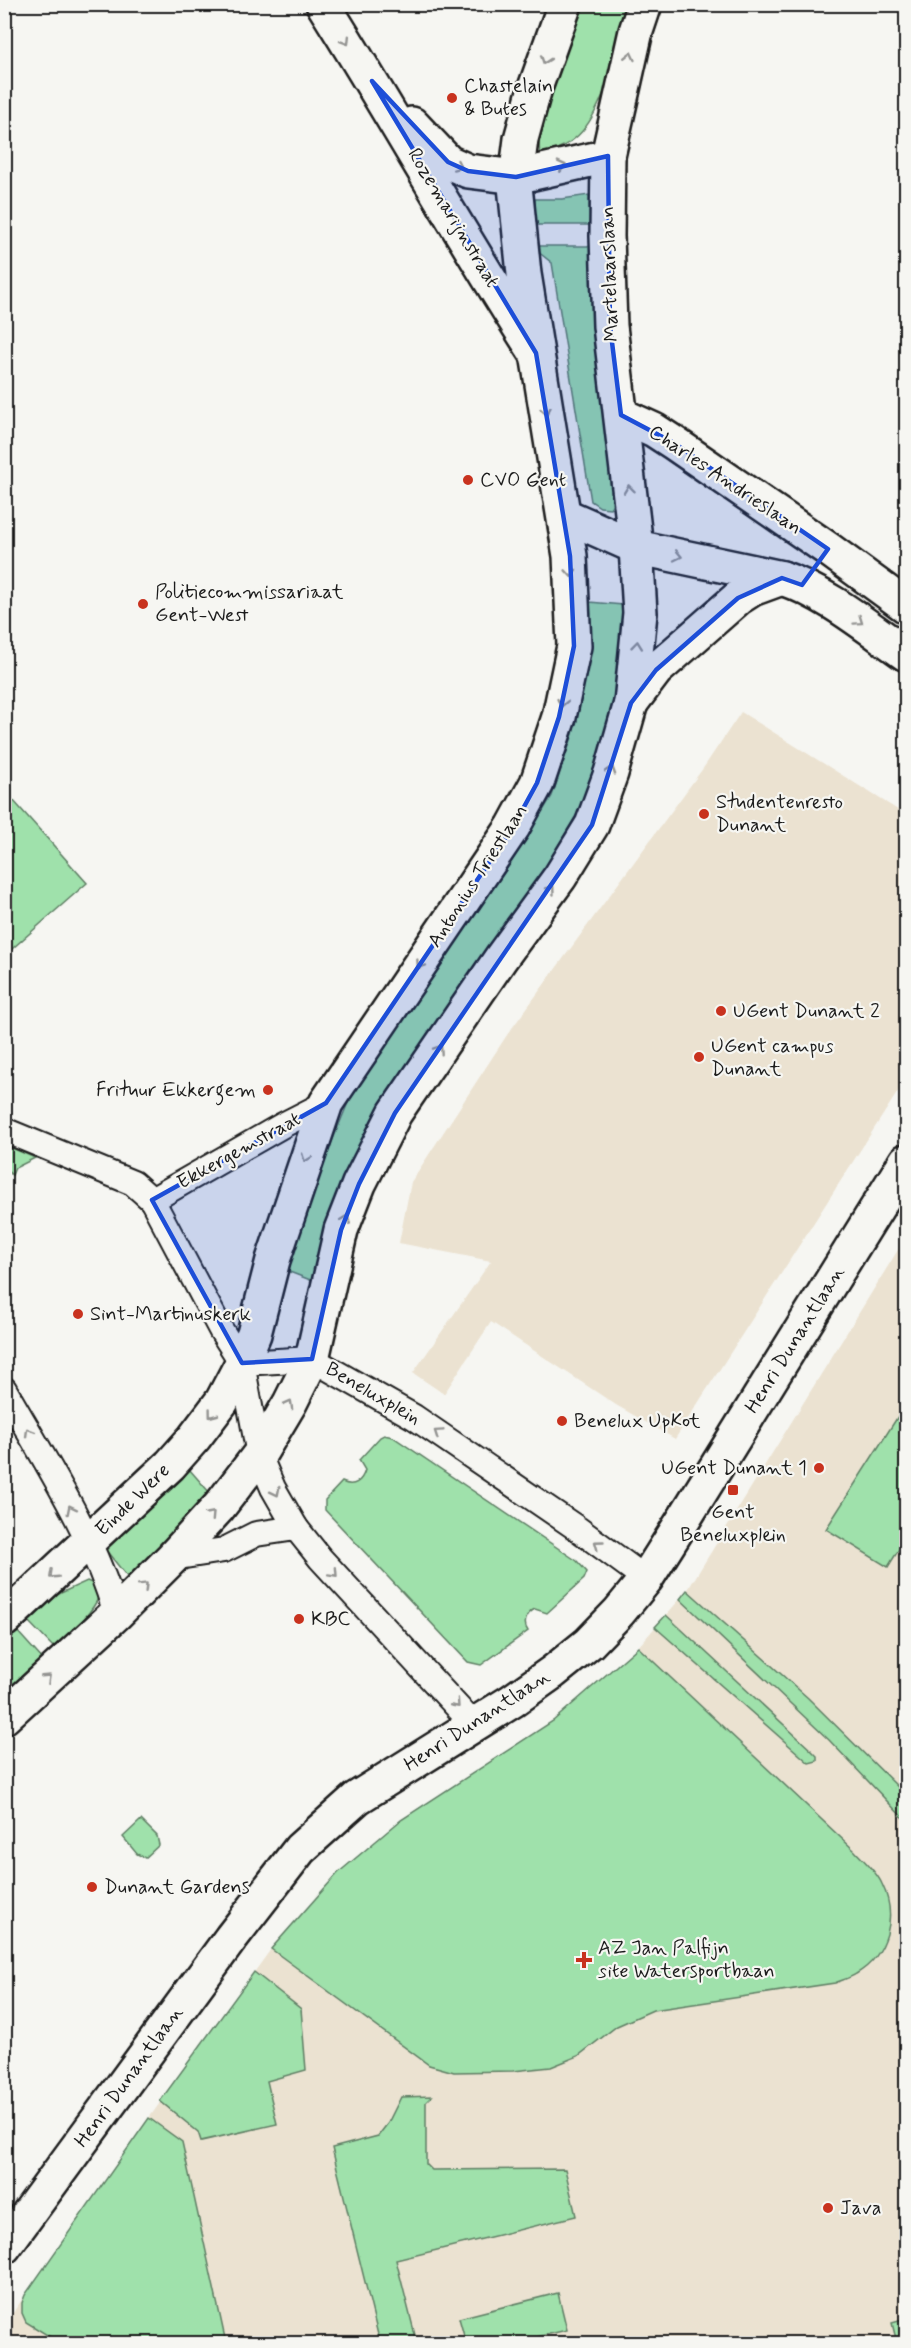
<svg xmlns="http://www.w3.org/2000/svg" width="911" height="2348" font-family="Mynerve,sans-serif">
<rect width="100%" height="100%" fill="#f6f6f2"/>
<filter id="ink" filterUnits="userSpaceOnUse"><feTurbulence type="fractalNoise" baseFrequency=".0167" numOctaves="2"/><feDisplacementMap in="SourceGraphic" scale="12" xChannelSelector="R" yChannelSelector="G"/><feConvolveMatrix kernelMatrix="1 2 1 2 8 2 1 2 1" color-interpolation-filters="sRGB"/></filter>
<g filter="url(#ink)">
<g fill="#ebe2d1">
<path d="M 741,712 L 906,815 L 906,1079 L 675,1439 L 616,1405 L 491,1322 L 444,1394 L 413,1373 L 491,1261 L 399,1243 L 411,1182 L 507,1035 L 704,767 Z"/>
<path d="M 906,1237 L 906,2343 L 5,2344 L 5,2324 L 149,2118 L 271,1949 L 338,1873 L 401,1820 L 553,1721 L 638,1647 L 687,1591 Z"/>
</g>
<g fill="#9fe1ab" stroke="#5e7e64" stroke-width="1.5">
<path d="M 584,5 L 631,5 C 619,42 605,115 574,139 C 566,146 555,150 545,154 L 540,152 C 533,124 573,35 584,5 Z"/>
<path d="M 589,195 L 590,225 L 535,225 L 535,199 L 562,199 Z"/>
<path d="M 537,246 L 590,246 L 600,386 L 614,502 L 610,508 L 600,507 L 591,501 L 552,263 L 537,251 Z"/>
<path d="M 589,602 L 623,605 L 624,624 L 616,695 L 604,745 L 580,809 L 536,883 L 313,1281 L 287,1271 L 304,1210 L 352,1093 L 512,861 L 552,796 L 573,734 L 583,686 L 588,648 Z"/>
<path d="M 4,790 L 87,883 L 5,955 L 4,955 Z"/>
<path d="M 5,1145 L 35,1158 L 15,1168 L 12,1175 L 5,1169 Z"/>
<path d="M 904,1407 L 906,1409 L 906,1538 L 888,1567 L 826,1529 Z"/>
<path d="M 384,1435 L 393,1437 L 577,1561 L 587,1572 L 584,1579 L 547,1613 L 535,1609 C 527,1613 522,1623 528,1631 L 481,1665 L 468,1662 L 325,1510 L 325,1500 L 342,1482 C 354,1488 362,1481 365,1470 L 359,1460 L 380,1437 Z"/>
<path d="M 189,1469 L 210,1493 L 129,1579 L 105,1549 Z"/>
<path d="M 87,1581 L 96,1585 C 97,1588 99,1590 99,1594 C 99,1606 65,1640 56,1650 L 27,1620 L 50,1598 Z"/>
<path d="M 687,1590 L 808,1698 L 906,1795 L 906,1821 L 829,1740 L 680,1599 Z"/>
<path d="M 666,1615 L 811,1750 L 817,1756 L 817,1761 L 809,1763 L 655,1627 Z"/>
<path d="M 17,1631 L 44,1661 L 5,1698 L 5,1642 Z"/>
<path d="M 638,1647 L 855,1851 C 864,1861 877,1872 882,1884 C 898,1916 888,1955 856,1974 C 850,1978 842,1980 835,1983 L 653,2010 L 617,2026 L 578,2056 L 551,2067 L 513,2071 L 454,2072 L 429,2065 L 271,1949 L 338,1873 L 401,1820 L 553,1721 Z"/>
<path d="M 141,1820 L 157,1836 L 159,1845 L 145,1858 L 137,1854 L 123,1837 Z"/>
<path d="M 254,1972 L 301,2009 L 306,2070 L 267,2081 L 277,2124 L 201,2141 L 198,2132 L 160,2101 Z"/>
<path d="M 432,2096 L 426,2102 L 426,2164 L 432,2170 L 565,2169 L 576,2216 L 396,2260 L 417,2343 L 380,2343 L 332,2148 L 378,2136 L 388,2123 L 401,2097 Z"/>
<path d="M 149,2118 L 182,2142 L 226,2343 L 60,2343 L 26,2322 L 22,2313 L 22,2303 L 25,2295 Z"/>
<path d="M 558,2293 L 567,2330 L 510,2343 L 466,2343 L 459,2318 Z"/>
<path d="M 906,2319 L 906,2343 L 897,2343 L 892,2323 Z"/>
</g>
<g fill="none" stroke-linecap="round" stroke-linejoin="round">
<g stroke="#1c1c1c" stroke-width="28">
<g id="street">
<path d="M 4,1130 L 133,1183 L 152,1200 L 221,1330 L 242,1363 L 259,1455 L 273,1488 L 296,1528 L 320,1558 L 474,1725"/>
<path d="M 152,1200 L 283,1125 L 326,1103"/>
<path d="M 242,1363 L 312,1359 L 414,1417 L 578,1529 L 646,1579"/>
<path d="M 4,1389 C 45,1461 93,1534 116,1614"/>
<path d="M 172,1558 L 224,1550 L 256,1534 L 296,1528"/>
</g>
</g>
<g stroke="#1c1c1c" stroke-width="38">
<g id="secondary">
<path d="M 323,4 C 396,120 462,239 536,353"/>
<path d="M 412,124 L 448,162 L 468,171 L 516,177 L 608,156"/>
<path d="M 621,415 L 654,430 L 674,443 L 828,549 L 906,606"/>
<path d="M 564,515 L 636,547 L 782,578 C 828,594 866,626 906,654"/>
<path d="M 631,703 L 656,670 L 738,598 L 752,589 L 782,578"/>
<path d="M 4,2247 L 231,1938 L 300,1849 L 357,1798 L 512,1701 L 553,1672 L 589,1643 L 619,1612 L 646,1579 L 684,1519 L 906,1161"/>
</g>
</g>
<g stroke="#1c1c1c" stroke-width="38">
<g id="primary">
<path d="M 4,1620 L 170,1465 L 194,1438 L 222,1401 L 242,1363 L 254,1334 L 273,1260 L 326,1103 L 513,827 L 537,783 L 559,717 L 574,646 L 570,556 L 524,274 L 515,186 L 521,139 L 535,88 L 565,4"/>
<path d="M 4,1717 L 116,1614 L 172,1558 L 219,1507 L 259,1455 L 290,1403 L 312,1359 L 341,1230 L 359,1184 L 395,1113 L 501,958 L 560,877 L 592,825 L 611,773 L 631,703 L 640,613 L 636,547 L 610,326 L 607,236 L 608,156 L 636,31 L 645,4"/>
</g>
</g>
<use href="#street" stroke="#f6f6f2" stroke-width="24"/>
<use href="#secondary" stroke="#f6f6f2" stroke-width="33"/>
<use href="#primary" stroke="#f6f6f2" stroke-width="33"/>
</g>
<defs><path id="oneway-chevron" d="M-2-3.5L2.5 0L-2 3.5" fill="none" stroke-width="1.6" stroke-linecap="round" stroke-linejoin="round" transform="scale(1.5)"/></defs>
<g stroke="#949492">
<use href="#oneway-chevron" transform="translate(346 41) rotate(58)"/>
<use href="#oneway-chevron" transform="translate(630 56) rotate(-77)"/>
<use href="#oneway-chevron" transform="translate(545 60) rotate(109)"/>
<use href="#oneway-chevron" transform="translate(458 166) rotate(24)"/>
<use href="#oneway-chevron" transform="translate(562 166) rotate(-13)"/>
<use href="#oneway-chevron" transform="translate(546 411) rotate(80)"/>
<use href="#oneway-chevron" transform="translate(629 489) rotate(-97)"/>
<use href="#oneway-chevron" transform="translate(678 556) rotate(12)"/>
<use href="#oneway-chevron" transform="translate(571 573) rotate(86)"/>
<use href="#oneway-chevron" transform="translate(859 621) rotate(35)"/>
<use href="#oneway-chevron" transform="translate(637 645) rotate(-84)"/>
<use href="#oneway-chevron" transform="translate(562 703) rotate(102)"/>
<use href="#oneway-chevron" transform="translate(611 770) rotate(-72)"/>
<use href="#oneway-chevron" transform="translate(551 889) rotate(-54)"/>
<use href="#oneway-chevron" transform="translate(420 965) rotate(124)"/>
<use href="#oneway-chevron" transform="translate(439 1049) rotate(-56)"/>
<use href="#oneway-chevron" transform="translate(306 1158) rotate(110)"/>
<use href="#oneway-chevron" transform="translate(346 1219) rotate(-69)"/>
<use href="#oneway-chevron" transform="translate(289 1404) rotate(-61)"/>
<use href="#oneway-chevron" transform="translate(212 1414) rotate(127)"/>
<use href="#oneway-chevron" transform="translate(29 1432) rotate(-120)"/>
<use href="#oneway-chevron" transform="translate(438 1433) rotate(-146)"/>
<use href="#oneway-chevron" transform="translate(276 1492) rotate(63)"/>
<use href="#oneway-chevron" transform="translate(71 1509) rotate(-117)"/>
<use href="#oneway-chevron" transform="translate(211 1515) rotate(-47)"/>
<use href="#oneway-chevron" transform="translate(598 1544) rotate(-144)"/>
<use href="#oneway-chevron" transform="translate(334 1573) rotate(47)"/>
<use href="#oneway-chevron" transform="translate(53 1575) rotate(137)"/>
<use href="#oneway-chevron" transform="translate(144 1586) rotate(-45)"/>
<use href="#oneway-chevron" transform="translate(47 1678) rotate(-43)"/>
<use href="#oneway-chevron" transform="translate(456 1704) rotate(48)"/>
</g>
</g>
<path fill="#1d4ed8" fill-opacity="0.2" stroke="#1d4ed8" stroke-width="4.5" stroke-linejoin="round" d="M 372,81 L 448,162 L 468,171 L 516,177 L 608,156 L 610,326 L 621,415 L 674,443 L 828,549 L 802,585 L 782,578 L 738,598 L 656,670 L 631,703 L 592,825 L 395,1113 L 359,1184 L 341,1230 L 312,1359 L 242,1363 L 152,1200 L 326,1103 L 513,827 L 537,783 L 559,717 L 574,646 L 570,556 L 536,353 Z"/>
<g fill="#c8321e" stroke="#f6f6f2" stroke-width="2">
<circle cx="452" cy="98" r="6"/>
<circle cx="468" cy="480" r="6"/>
<circle cx="143" cy="604" r="6"/>
<circle cx="704" cy="814" r="6"/>
<circle cx="721" cy="1011" r="6"/>
<circle cx="699" cy="1057" r="6"/>
<circle cx="268" cy="1090" r="6"/>
<circle cx="78" cy="1314" r="6"/>
<circle cx="562" cy="1421" r="6"/>
<circle cx="819" cy="1468" r="6"/>
<rect x="727" y="1484" width="12" height="12" rx="3"/>
<circle cx="299" cy="1619" r="6"/>
<circle cx="92" cy="1887" r="6"/>
<path d="M581 1951h6v6h6v6h-6v6h-6v-6h-6v-6h6z"/>
<circle cx="828" cy="2208" r="6"/>
</g>
<g text-anchor="middle" dominant-baseline="central" stroke-width="4.5" stroke-linejoin="round" paint-order="stroke">
<g font-size="20" fill="#1c1c1c" stroke="#f6f6f2" text-anchor="start">
<text x="464" y="86">Chastelain<tspan x="464" dy="23">&amp; Butes</tspan></text>
<text x="480" y="480">CVO Gent</text>
<text x="155" y="592">Politiecommissariaat<tspan x="155" dy="23">Gent-West</tspan></text>
<text x="716" y="802">Studentenresto<tspan x="716" dy="23">Dunant</tspan></text>
<text x="733" y="1011">UGent Dunant 2</text>
<text x="711" y="1046">UGent campus<tspan x="711" dy="23">Dunant</tspan></text>
<text x="256" y="1090" text-anchor="end">Frituur Ekkergem</text>
<text x="90" y="1314">Sint-Martinuskerk</text>
<text x="574" y="1421">Benelux UpKot</text>
<text x="807" y="1468" text-anchor="end">UGent Dunant 1</text>
<text x="733" y="1512" text-anchor="middle">Gent<tspan x="733" dy="23">Beneluxplein</tspan></text>
<text x="311" y="1619">KBC</text>
<text x="104" y="1887">Dunant Gardens</text>
<text x="598" y="1948">AZ Jan Palfijn<tspan x="598" dy="23">site Watersportbaan</tspan></text>
<text x="840" y="2208">Java</text>
</g>
<g font-size="20" fill="#1c1c1c" stroke="#f6f6f2">
<text transform="translate(453 218) rotate(59)">Rozemarijnstraat</text>
<text transform="translate(610 274) rotate(-92)">Martelaarslaan</text>
<text transform="translate(725 480) rotate(34)">Charles Andrieslaan</text>
<text transform="translate(478 876) rotate(-57)">Antonius Triestlaan</text>
<text transform="translate(239 1151) rotate(-29)">Ekkergemstraat</text>
<text transform="translate(795 1340) rotate(-58)">Henri Dunantlaan</text>
<text transform="translate(373 1394) rotate(30)">Beneluxplein</text>
<text transform="translate(133 1500) rotate(-44)">Einde Were</text>
<text transform="translate(477 1721) rotate(-33)">Henri Dunantlaan</text>
<text transform="translate(129 2077) rotate(-54)">Henri Dunantlaan</text>
</g>
</g>
<rect width="911" height="2348" fill="none" stroke="#f6f6f2" stroke-width="24"/>
<rect x="12" y="12" width="887" height="2324" fill="none" stroke="#1c1c1c" stroke-width="2" filter="url(#ink)"/>
</svg>
